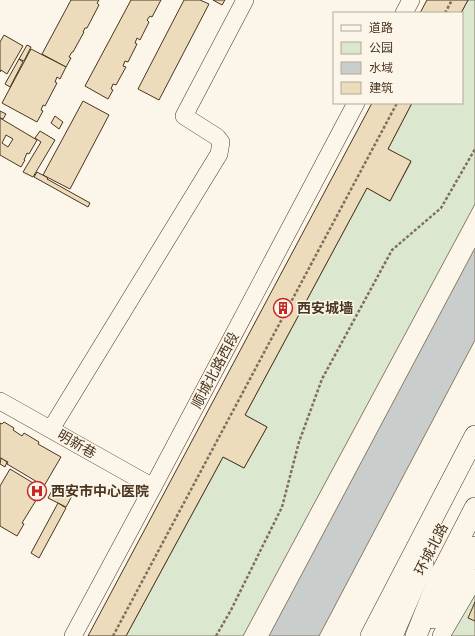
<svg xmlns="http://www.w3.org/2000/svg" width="475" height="636" font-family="'IBM Plex Sans','Noto Sans SC',sans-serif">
<rect width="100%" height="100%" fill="#fbf6e9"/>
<g fill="#dce7d0" stroke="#887966">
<path d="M 468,0 L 475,0 L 475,204 L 243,636 L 126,636 L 223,457 L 244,468 L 267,427 L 245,415 L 367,188 L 390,201 L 411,162 L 388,149 L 412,103 L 462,103 L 462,13 L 461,13 Z"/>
<path d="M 475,590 L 475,636 L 449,636 Z"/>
</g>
<path fill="#c9cecd" stroke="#887966" d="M 475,248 L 475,340 L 319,636 L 269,636 Z"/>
<g fill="#ecdcbc" stroke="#4a3520" fill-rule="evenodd">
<path d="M 71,0 L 99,0 L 97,3 L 99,5 L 87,28 L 85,28 L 83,32 L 84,32 L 73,52 L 72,52 L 69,57 L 71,58 L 66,67 L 42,54 Z"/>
<path d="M 131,0 L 161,0 L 152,17 L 150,16 L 147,20 L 149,22 L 140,40 L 137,38 L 135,43 L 137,44 L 128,62 L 125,61 L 123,66 L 126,67 L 116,85 L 113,84 L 111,89 L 113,90 L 108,99 L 85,86 Z"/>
<path d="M 184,0 L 200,0 L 209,4 L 159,100 L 138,89 Z"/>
<path d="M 213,0 L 225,0 L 222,5 Z"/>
<path d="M 427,0 L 468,0 L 461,13 L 420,13 Z"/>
<path d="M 4,35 L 23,46 L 7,74 L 1,70 L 0,72 L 0,42 Z"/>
<path d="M 27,45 L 31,47 L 24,61 L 19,59 Z"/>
<path d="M 31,49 L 66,67 L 60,79 L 57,77 L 55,82 L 57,83 L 45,106 L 43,105 L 41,110 L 43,111 L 37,122 L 2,103 Z"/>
<path d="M 19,59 L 23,62 L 10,87 L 5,84 Z"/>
<path d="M 83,101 L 109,115 L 70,189 L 43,175 Z"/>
<path d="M 372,103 L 412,103 L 388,149 L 411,161 L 390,201 L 367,188 L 245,415 L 267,427 L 244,468 L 223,457 L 126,636 L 88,636 Z"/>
<path d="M 0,111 L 6,114 L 3,119 L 0,118 Z"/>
<path d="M 55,116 L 63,122 L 59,129 L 51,123 Z"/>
<path d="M 0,118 L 37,140 L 29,154 L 27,153 L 24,160 L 25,160 L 21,167 L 0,155 ZM 6,135 L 13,139 L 8,147 L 2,143 Z"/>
<path d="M 40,131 L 55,140 L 33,177 L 23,172 L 41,142 L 35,138 Z"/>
<path d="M 37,172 L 48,178 L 47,179 L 90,203 L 88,207 L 34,177 Z"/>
<path d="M 4,422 L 14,428 L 13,430 L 22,436 L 24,433 L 39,442 L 38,444 L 61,457 L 44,486 L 7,464 L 8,462 L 0,458 L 0,423 L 2,424 Z"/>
<path d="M 1,458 L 7,462 L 5,467 L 0,464 Z"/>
<path d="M 10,469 L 43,489 L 22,523 L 24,524 L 17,536 L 0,526 L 0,486 Z"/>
<path d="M 54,487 L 72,496 L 66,507 L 48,498 Z"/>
<path d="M 58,503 L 66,508 L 39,558 L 31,553 Z"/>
<path d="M 475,602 L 475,621 L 468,618 Z"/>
</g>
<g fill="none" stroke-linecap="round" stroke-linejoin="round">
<g stroke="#4a3520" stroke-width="18">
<g id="minor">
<path d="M 404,13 L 411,0"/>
<path d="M 0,401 L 153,487"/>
<path d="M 51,429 L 219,154 L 221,142 L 217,137 L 184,116 L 245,0"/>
<path d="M 73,636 L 153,487 L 356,103"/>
<path d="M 441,636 L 475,578"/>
</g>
</g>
<g stroke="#4a3520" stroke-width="22">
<g id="major">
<path d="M 434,618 L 460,575 L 475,547"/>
<path d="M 371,636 L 475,436"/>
<path d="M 392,636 L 423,564"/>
<path d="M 416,636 L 439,578 L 475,508"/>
</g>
</g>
<g stroke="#7f6f5c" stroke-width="2.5" stroke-dasharray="3 2" stroke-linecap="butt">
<path d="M 445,13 L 452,0"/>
<path d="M 113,636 L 397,103"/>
<path d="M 216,636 L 231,610 L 282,507 L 299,442 L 322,379 L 392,250 L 441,208 L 475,149"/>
</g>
<use href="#minor" stroke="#fbf6e9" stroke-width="17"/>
<use href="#major" stroke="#fbf6e9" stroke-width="21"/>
</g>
<defs>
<g id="building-ring" transform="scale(1)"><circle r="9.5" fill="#fbf6e9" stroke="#c62828" stroke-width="1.5"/><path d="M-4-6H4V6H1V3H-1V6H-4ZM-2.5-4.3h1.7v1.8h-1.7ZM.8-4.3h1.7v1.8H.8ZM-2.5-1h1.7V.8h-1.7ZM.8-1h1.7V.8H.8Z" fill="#c62828"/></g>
<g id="hospital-ring" transform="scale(1)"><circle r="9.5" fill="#fbf6e9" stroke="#c62828" stroke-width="1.5"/><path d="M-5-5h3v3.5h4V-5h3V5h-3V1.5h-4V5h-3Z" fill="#c62828"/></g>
</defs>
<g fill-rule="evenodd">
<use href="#building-ring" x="283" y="308"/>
<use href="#hospital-ring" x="37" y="491"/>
</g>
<g text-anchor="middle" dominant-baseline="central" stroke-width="3" stroke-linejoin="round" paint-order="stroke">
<g font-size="14" font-weight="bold" fill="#4a3520" stroke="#fbf6e9" text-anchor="start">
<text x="297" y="308">西安城墙</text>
<text x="51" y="491">西安市中心医院</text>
</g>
<g font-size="14" fill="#4a3520" stroke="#fbf6e9">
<text transform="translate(215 370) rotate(-62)">顺城北路西段</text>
<text transform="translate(77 444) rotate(30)">明新巷</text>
<text transform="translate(431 549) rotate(-63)">环城北路</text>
</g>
</g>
<rect x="333" y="12" width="130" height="92" fill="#fbf6e9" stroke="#b4a999"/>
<rect x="341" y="25" width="20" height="6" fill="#fbf6e9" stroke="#b4a999"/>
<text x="369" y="32" font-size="12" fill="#4a3520">道路</text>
<rect x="341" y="42" width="20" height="12" fill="#dce7d0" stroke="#b4a999"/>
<text x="369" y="52" font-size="12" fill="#4a3520">公园</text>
<rect x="341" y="62" width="20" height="12" fill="#c9cecd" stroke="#b4a999"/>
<text x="369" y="72" font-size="12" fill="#4a3520">水域</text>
<rect x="341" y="82" width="20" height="12" fill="#ecdcbc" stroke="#b4a999"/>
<text x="369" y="92" font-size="12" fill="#4a3520">建筑</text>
</svg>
